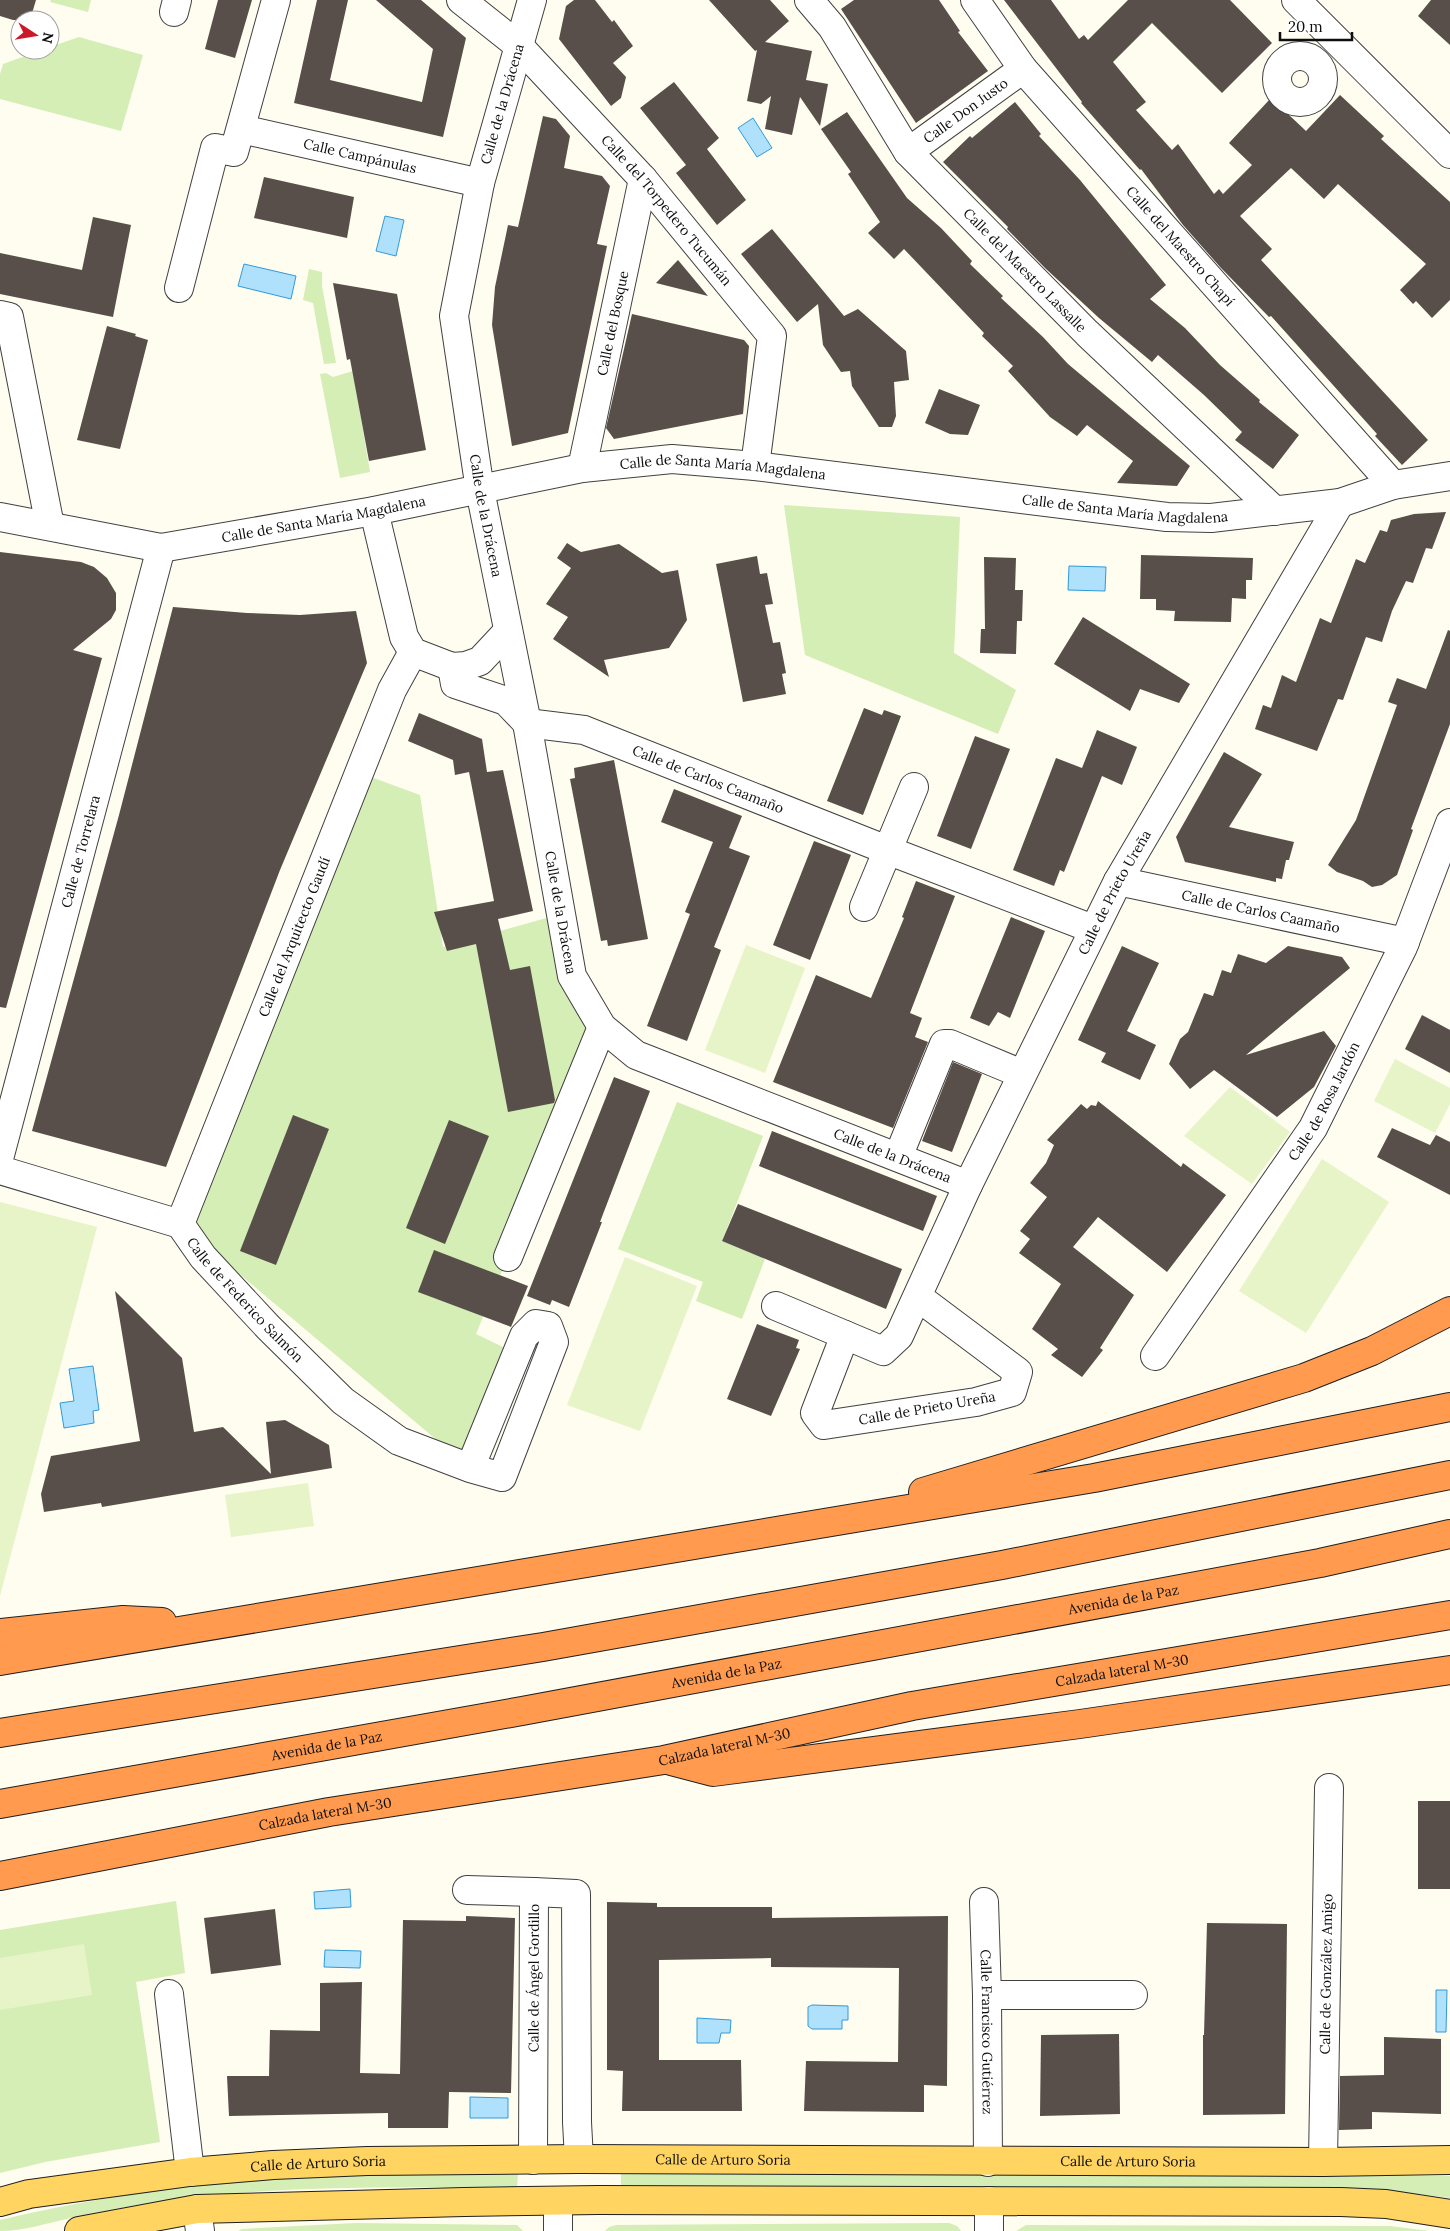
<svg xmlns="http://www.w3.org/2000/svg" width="1450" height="2231" font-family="Lora,serif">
<rect width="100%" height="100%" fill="#fffcf0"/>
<g fill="#d4eeb5">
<path d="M 51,0 L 91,0 L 88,12 L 50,2 Z"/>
<path d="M 79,37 L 143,55 L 121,131 L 0,99 L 0,74 L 3,64 L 42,50 L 50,50 L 50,47 Z"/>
<path d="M 309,269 L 322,272 L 322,286 L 336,363 L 324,364 L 313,303 L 303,300 Z"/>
<path d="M 353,371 L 370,472 L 340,478 L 320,374 L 326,373 L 333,377 Z"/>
<path d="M 784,505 L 960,517 L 954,653 L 1016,690 L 998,734 L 805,655 Z"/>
<path d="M 360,773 L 420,795 L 443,947 L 561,914 L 602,1027 L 476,1334 L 517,1354 L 470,1468 L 180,1224 Z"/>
<path d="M 677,1102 L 763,1136 L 722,1241 L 765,1259 L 742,1319 L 696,1301 L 703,1282 L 618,1249 Z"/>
<path d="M 176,1901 L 185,1973 L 136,1982 L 160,2142 L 45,2162 L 0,2173 L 0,1930 Z"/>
<path d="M 518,2173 L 517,2188 C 404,2187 292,2185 179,2199 C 143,2204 106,2210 71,2218 C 47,2223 24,2231 0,2231 L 0,2220 C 92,2198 185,2184 280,2178 C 359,2172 438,2174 518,2173 Z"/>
<path d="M 810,2173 L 1450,2176 L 1450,2198 L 1393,2191 L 621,2188 L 621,2174 Z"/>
<path d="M 356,2223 L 517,2225 L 523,2231 L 238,2231 L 242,2229 Z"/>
<path d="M 949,2223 L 957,2226 L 961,2231 L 605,2231 L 609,2227 L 616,2225 Z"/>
<path d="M 1026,2225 L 1390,2226 L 1429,2231 L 1016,2231 Z"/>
</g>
<g fill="#e6f4c8">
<path d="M 746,945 L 805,968 L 765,1073 L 705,1050 Z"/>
<path d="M 1395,1059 L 1450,1088 L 1450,1104 L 1435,1133 L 1374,1101 Z"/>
<path d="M 1230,1087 L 1290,1132 L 1252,1184 L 1184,1136 Z"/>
<path d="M 1322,1159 L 1389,1202 L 1306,1333 L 1239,1291 Z"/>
<path d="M 0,1202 L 97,1227 L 0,1596 Z"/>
<path d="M 625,1257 L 697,1286 L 640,1431 L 567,1405 Z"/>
<path d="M 308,1483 L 314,1526 L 231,1537 L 225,1495 Z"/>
<path d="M 84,1944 L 92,1995 L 0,2010 L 0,1958 Z"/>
</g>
<g fill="#afe1fc" stroke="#309ad9">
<path d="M 753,118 L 772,148 L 757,157 L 738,128 Z"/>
<path d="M 385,216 L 404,220 L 396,256 L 376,251 Z"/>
<path d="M 244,264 L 296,276 L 291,299 L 238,286 Z"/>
<path d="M 1069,566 L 1106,567 L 1105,591 L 1068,590 Z"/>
<path d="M 93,1366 L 99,1410 L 93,1411 L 94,1423 L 64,1428 L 60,1403 L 74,1401 L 69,1369 Z"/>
<path d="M 350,1889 L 351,1907 L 315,1909 L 314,1892 Z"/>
<path d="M 325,1950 L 361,1951 L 360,1968 L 324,1967 Z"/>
<path d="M 1436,1990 L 1447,1990 L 1446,2032 L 1436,2032 Z"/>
<path d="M 812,2005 L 848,2006 L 848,2020 L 842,2020 L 842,2029 L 812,2029 L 808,2026 L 808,2007 Z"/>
<path d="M 697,2018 L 731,2020 L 730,2033 L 721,2033 L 719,2043 L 697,2043 Z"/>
<path d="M 470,2097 L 508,2098 L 508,2118 L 470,2118 Z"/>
</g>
<g fill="#584f4a">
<path d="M 0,0 L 36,0 L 30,20 L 13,20 L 0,16 Z"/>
<path d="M 218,0 L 252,0 L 235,58 L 205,49 Z"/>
<path d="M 317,0 L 348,0 L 330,80 L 422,102 L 433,49 L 376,0 L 421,0 L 466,38 L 443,137 L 294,103 Z"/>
<path d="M 574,0 L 595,0 L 612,22 L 614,20 L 633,46 L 613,63 L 626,77 L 621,98 L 611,106 L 559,39 L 566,6 Z"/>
<path d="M 709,0 L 770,0 L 789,21 L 765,42 L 812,51 L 806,80 L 828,84 L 820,126 L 800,97 L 792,135 L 765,129 L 771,96 L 761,104 L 747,101 L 757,50 L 755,51 Z"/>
<path d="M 854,0 L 939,0 L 960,31 L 958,32 L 988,71 L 916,123 L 841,9 Z"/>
<path d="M 1004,0 L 1051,0 L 1079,39 L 1084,35 L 1088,40 L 1128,0 L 1230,0 L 1272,43 L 1222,93 L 1152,23 L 1113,62 L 1146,102 L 1136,110 L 1172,150 L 1178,144 L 1214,194 L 1219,189 L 1223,194 L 1252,165 L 1229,143 L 1271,98 L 1306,131 L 1340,95 L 1384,136 L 1381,139 L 1450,202 L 1450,300 L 1432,318 L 1416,301 L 1413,304 L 1400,290 L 1426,264 L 1338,184 L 1324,199 L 1291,168 L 1240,216 L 1272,249 L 1261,260 L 1428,440 L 1402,465 L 1375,436 L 1377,434 L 1271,316 L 1269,317 L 1221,268 L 1183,225 L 1141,169 L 1140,170 L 1081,103 L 1082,102 Z"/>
<path d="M 1431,0 L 1450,0 L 1450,45 L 1418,16 Z"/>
<path d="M 674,82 L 719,138 L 707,149 L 746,200 L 717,225 L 676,173 L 686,165 L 640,108 Z"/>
<path d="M 1015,102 L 1041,134 L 1039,136 L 1080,180 L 1166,285 L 1150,299 L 1185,328 L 1220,365 L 1260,400 L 1259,402 L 1299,435 L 1273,469 L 1235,440 L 1242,432 L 1204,395 L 1158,355 L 1152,362 L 1099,318 L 1045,268 L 1007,229 L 1008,227 L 943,162 L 970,136 L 972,138 Z"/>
<path d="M 847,112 L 907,198 L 941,228 L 972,261 L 970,264 L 1003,296 L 1001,298 L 1043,337 L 1068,364 L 1190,466 L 1177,486 L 1117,483 L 1133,461 L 1087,425 L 1077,436 L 1050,417 L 1008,371 L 1013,366 L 982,336 L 984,333 L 904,249 L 894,259 L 868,233 L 880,222 L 848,174 L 851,172 L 821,129 Z"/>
<path d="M 543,116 L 556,119 L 570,136 L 564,168 L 602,176 L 610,186 L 597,244 L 607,246 L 568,433 L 512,446 L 492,325 L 495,287 L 508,225 L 518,227 Z"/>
<path d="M 264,177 L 354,197 L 347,238 L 254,218 Z"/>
<path d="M 93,217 L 131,225 L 113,317 L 0,294 L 0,253 L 82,270 Z"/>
<path d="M 772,229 L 844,316 L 858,309 L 906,351 L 909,380 L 894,382 L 896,416 L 892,427 L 879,427 L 852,386 L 850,371 L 841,372 L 823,345 L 818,304 L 797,322 L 741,254 Z"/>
<path d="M 678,260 L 708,296 L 656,283 Z"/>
<path d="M 333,283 L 397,294 L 426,450 L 369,461 L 350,359 L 347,360 Z"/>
<path d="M 632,314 L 744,340 L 749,346 L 743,414 L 614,439 L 606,428 Z"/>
<path d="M 107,326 L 136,334 L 135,336 L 148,340 L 120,449 L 77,440 Z"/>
<path d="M 939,389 L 980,405 L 968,435 L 950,434 L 925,423 Z"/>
<path d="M 1446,512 L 1432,549 L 1426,548 L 1413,583 L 1406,581 L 1392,611 L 1382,642 L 1366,637 L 1343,700 L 1338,699 L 1317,751 L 1255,729 L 1263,705 L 1271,708 L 1282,675 L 1296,682 L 1320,618 L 1331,623 L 1356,559 L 1365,563 L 1380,530 L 1387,532 L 1391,520 L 1414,514 Z"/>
<path d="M 567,543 L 581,552 L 619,544 L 662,573 L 678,570 L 687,620 L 669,648 L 604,660 L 609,677 L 553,639 L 568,617 L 546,604 L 571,568 L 557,558 Z"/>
<path d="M 0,552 L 81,562 L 94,567 L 107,578 L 116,593 L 116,610 L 111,619 L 73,650 L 102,658 L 6,1008 L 0,1007 Z"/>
<path d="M 1141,555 L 1253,558 L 1252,580 L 1246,580 L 1246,599 L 1232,598 L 1231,622 L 1174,621 L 1175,611 L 1156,610 L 1156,599 L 1140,599 Z"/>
<path d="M 757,556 L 760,574 L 767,573 L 773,604 L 765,605 L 773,643 L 780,642 L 786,673 L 782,674 L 786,694 L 743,702 L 716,564 Z"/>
<path d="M 984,557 L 1016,558 L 1015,590 L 1023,590 L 1022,621 L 1017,621 L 1016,654 L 980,653 L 981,629 L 985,629 Z"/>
<path d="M 173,607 L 247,613 L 300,615 L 356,611 L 367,663 L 280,870 L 166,1167 L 32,1131 L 119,815 Z"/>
<path d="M 1083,617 L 1190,684 L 1179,703 L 1140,689 L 1130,711 L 1054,664 Z"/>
<path d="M 1448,630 L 1450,631 L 1450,724 L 1411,829 L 1413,830 L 1397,875 L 1382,885 L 1372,887 L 1363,881 L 1337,872 L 1328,865 L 1356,820 L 1397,705 L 1388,702 L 1397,678 L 1426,689 Z"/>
<path d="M 864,708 L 882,715 L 884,710 L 901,716 L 863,815 L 827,801 Z"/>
<path d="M 419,713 L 482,739 L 487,772 L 503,770 L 533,911 L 498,919 L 510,970 L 530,966 L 555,1100 L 554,1103 L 508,1112 L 476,944 L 447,951 L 434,912 L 494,901 L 469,772 L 455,775 L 453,760 L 408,741 Z"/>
<path d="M 1097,730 L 1137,747 L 1122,785 L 1102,776 L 1064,872 L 1060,870 L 1054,886 L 1013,870 L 1056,758 L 1082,768 Z"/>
<path d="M 975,736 L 1010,749 L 971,849 L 937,836 Z"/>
<path d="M 1224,752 L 1262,774 L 1229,827 L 1294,842 L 1289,860 L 1286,860 L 1282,879 L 1276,878 L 1276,882 L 1185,862 L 1176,837 Z"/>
<path d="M 614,760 L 648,939 L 608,946 L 607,940 L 601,941 L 570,779 L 575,778 L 574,768 Z"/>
<path d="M 674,789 L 742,816 L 729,848 L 750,856 L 714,947 L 721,950 L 687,1041 L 647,1026 L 690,914 L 685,912 L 713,842 L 661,822 Z"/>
<path d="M 814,841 L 851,855 L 810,960 L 773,945 Z"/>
<path d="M 916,881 L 955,896 L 910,1013 L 922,1018 L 915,1037 L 928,1042 L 893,1128 L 773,1082 L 816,975 L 871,998 L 904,918 L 902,917 Z"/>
<path d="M 1011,917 L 1045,931 L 1010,1018 L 998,1012 L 989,1026 L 970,1018 Z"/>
<path d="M 1122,946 L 1159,963 L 1127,1031 L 1156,1045 L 1140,1080 L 1101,1062 L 1106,1053 L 1078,1040 Z"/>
<path d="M 1288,946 L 1342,957 L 1350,968 L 1246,1055 L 1324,1031 L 1336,1046 L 1314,1087 L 1277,1117 L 1214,1070 L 1190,1089 L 1169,1064 L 1180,1039 L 1188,1032 L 1204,993 L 1213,996 L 1222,970 L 1231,973 L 1238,954 L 1266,963 Z"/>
<path d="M 1422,1015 L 1450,1030 L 1450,1073 L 1405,1049 Z"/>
<path d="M 953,1062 L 982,1074 L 952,1152 L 922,1141 Z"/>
<path d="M 614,1077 L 650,1091 L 600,1222 L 602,1222 L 569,1307 L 552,1300 L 550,1305 L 527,1296 Z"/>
<path d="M 1098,1101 L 1181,1167 L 1183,1163 L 1226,1195 L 1167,1272 L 1098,1217 L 1073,1247 L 1134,1295 L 1100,1348 L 1103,1350 L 1082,1377 L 1051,1355 L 1058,1349 L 1032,1329 L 1061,1284 L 1019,1253 L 1030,1239 L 1020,1231 L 1047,1197 L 1030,1183 L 1046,1163 L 1054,1145 L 1047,1140 L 1081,1104 L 1087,1109 L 1091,1105 L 1096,1106 Z"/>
<path d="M 293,1115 L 329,1129 L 276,1265 L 240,1251 Z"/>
<path d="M 449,1120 L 489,1136 L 445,1244 L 406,1228 Z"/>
<path d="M 1392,1128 L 1430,1145 L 1436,1135 L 1450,1142 L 1450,1195 L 1377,1157 Z"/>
<path d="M 772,1131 L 937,1196 L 923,1231 L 759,1166 Z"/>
<path d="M 738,1204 L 902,1269 L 886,1309 L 722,1241 Z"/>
<path d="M 434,1250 L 528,1286 L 511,1327 L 418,1292 Z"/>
<path d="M 115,1291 L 182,1358 L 194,1432 L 223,1427 L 271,1474 L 266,1422 L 285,1420 L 329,1445 L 332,1468 L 102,1507 L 101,1503 L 44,1512 L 41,1494 L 51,1456 L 140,1441 Z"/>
<path d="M 757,1324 L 799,1340 L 796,1348 L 800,1349 L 771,1416 L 727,1399 Z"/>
<rect x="1418" y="1801" width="32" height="88"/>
<path d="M 607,1902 L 657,1903 L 657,1907 L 772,1907 L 772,1918 L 948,1916 L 947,2086 L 924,2085 L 924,2112 L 804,2111 L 806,2061 L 898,2062 L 899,1968 L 771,1967 L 771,1958 L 659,1960 L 659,2060 L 741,2060 L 742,2111 L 622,2111 L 623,2071 L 607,2070 Z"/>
<path d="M 275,1909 L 281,1965 L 211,1974 L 204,1918 Z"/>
<path d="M 466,1916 L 515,1918 L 511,2093 L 449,2092 L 448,2128 L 388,2128 L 388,2113 L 229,2116 L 227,2076 L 269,2076 L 270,2030 L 320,2031 L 320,1983 L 362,1982 L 360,2073 L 400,2074 L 403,1920 L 466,1921 Z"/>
<path d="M 1207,1923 L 1287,1924 L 1285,2114 L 1203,2115 L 1203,2035 L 1204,2035 Z"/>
<path d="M 1119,2034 L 1120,2114 L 1040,2116 L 1041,2035 Z"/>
<path d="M 1384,2037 L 1441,2039 L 1441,2114 L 1372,2112 L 1372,2129 L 1339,2130 L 1340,2076 L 1384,2075 Z"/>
</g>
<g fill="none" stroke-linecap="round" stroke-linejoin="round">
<g stroke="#414141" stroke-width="30">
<g id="minor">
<path id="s1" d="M 461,0 L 519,46 L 643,179 L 772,336 L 755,466"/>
<path id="s2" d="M 532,0 L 480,183 L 454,316 L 480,490 L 527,723 L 572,976 L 602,1027 L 636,1055 L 968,1185"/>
<path id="s3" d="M 809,0 L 832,27 L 908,152 L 1087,333 L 1275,511"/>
<path id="s4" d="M 975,0 L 1023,69 L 1393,485"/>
<path d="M 1296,0 L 1450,154"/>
<path d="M 174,12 L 177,0"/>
<circle cx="1300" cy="79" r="23"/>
<path id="s5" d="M 241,129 L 480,183"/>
<path id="s6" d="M 908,152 L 1023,69"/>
<path d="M 179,288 L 215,148 L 234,152 L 276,0"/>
<path d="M 0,315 L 9,317 L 50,526"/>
<path id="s7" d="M 582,468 L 643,179"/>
<path d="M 374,511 L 404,637 L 413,652 L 452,667 L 466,666 L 480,661 L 508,631"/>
<path id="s8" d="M 0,517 L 161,548 L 374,511 L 582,468 L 672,459 L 755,466 L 1167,517 L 1211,518 L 1340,503 L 1393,485 L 1450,476"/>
<path d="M 452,667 L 455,684 L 506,701 L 527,723"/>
<path id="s9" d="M 527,723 L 584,730 L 887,850 L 1093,929"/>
<path id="s10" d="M 1118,881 L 1405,942"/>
<path d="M 864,907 L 914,787"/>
<path id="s11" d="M 0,1155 L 161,548"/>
<path d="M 898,1157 L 944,1044 L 950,1044 L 1022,1074"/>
<path id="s12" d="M 0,1170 L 180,1224 L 203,1257 L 268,1327 L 343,1401 L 399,1441 L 470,1468 L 502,1477 L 554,1342 L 548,1326 L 536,1324 L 524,1336 L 470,1468"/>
<path id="s13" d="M 180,1224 L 392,690 L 413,652"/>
<path d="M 508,1257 L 602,1027"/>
<path id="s14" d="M 918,1297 L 1018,1372 L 1012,1392 L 976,1402 L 824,1425 L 815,1413 L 845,1335 L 883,1351 L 899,1336 L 968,1185 L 1118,881 L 1340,503"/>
<path d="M 776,1306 L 845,1335"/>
<path id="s15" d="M 1155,1356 L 1313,1128 L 1403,947 L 1450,823"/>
<path d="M 467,1890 L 534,1892"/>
<path id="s16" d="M 984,1902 L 987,1995 L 988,2162"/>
<path d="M 169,1994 L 190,2172"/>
<path d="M 987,1995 L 1133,1995"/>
<path id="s17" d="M 533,2160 L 534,1892 L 576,1894 L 577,2122 L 579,2159"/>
<path id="s18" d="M 1323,2162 L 1329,1788"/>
<path d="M 989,2201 L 989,2231"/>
<path d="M 197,2209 L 200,2231"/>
<path d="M 558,2231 L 558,2201"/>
</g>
</g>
<g stroke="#1f1f1f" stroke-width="30">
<g id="major">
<path id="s19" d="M 0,2202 L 29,2194 L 190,2172 L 273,2165 L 367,2161 L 579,2159 L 1323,2162 L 1450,2160"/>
<path d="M 79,2231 L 197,2209 L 464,2202 L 598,2200 L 1341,2202 L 1386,2204 L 1450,2214"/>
</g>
</g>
<g stroke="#1f1f1f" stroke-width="30">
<g id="highway">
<path d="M 923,1492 L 1304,1378 L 1372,1351 L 1450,1311"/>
<path d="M 0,1633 L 123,1620 L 162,1622"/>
<path d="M 0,1661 L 1094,1478 L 1450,1407"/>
<path d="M 0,1733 L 543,1647 L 1002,1565 L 1450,1475"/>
<path d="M 671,1761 L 713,1772 L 1080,1724 L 1450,1670"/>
<path id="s20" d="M 0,1804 L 522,1711 L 1320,1563 L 1450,1534"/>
<path id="s21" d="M 0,1876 L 329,1812 L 664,1760 L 912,1706 L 1450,1615"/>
</g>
</g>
<use href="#minor" stroke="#fff" stroke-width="28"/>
<use href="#major" stroke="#ffd460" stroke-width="28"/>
<use href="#highway" stroke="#ff9a4e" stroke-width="28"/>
</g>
<g text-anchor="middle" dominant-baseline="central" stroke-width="5" stroke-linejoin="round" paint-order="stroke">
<g font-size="14" fill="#0e0e0e" stroke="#fff">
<text transform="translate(502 104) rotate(-74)">Calle de la Drácena</text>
<text stroke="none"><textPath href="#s6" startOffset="71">Calle Don Justo</textPath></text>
<text stroke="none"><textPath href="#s5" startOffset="122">Calle Campánulas</textPath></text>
<text stroke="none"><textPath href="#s1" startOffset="295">Calle del Torpedero Tucumán</textPath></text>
<text stroke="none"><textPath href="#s4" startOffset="321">Calle del Maestro Chapí</textPath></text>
<text stroke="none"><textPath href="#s3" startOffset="348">Calle del Maestro Lassalle</textPath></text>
<text stroke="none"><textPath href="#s7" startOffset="148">Calle del Bosque</textPath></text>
<text stroke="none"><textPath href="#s8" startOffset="734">Calle de Santa María Magdalena</textPath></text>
<text stroke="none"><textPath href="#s8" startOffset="1139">Calle de Santa María Magdalena</textPath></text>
<text stroke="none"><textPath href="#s2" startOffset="528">Calle de la Drácena</textPath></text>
<text stroke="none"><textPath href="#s8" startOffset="329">Calle de Santa María Magdalena</textPath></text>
<text stroke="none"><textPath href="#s9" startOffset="191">Calle de Carlos Caamaño</textPath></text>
<text stroke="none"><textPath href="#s11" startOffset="314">Calle de Torrelara</textPath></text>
<text stroke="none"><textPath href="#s14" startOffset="992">Calle de Prieto Ureña</textPath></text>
<text stroke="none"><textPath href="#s10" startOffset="146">Calle de Carlos Caamaño</textPath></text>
<text stroke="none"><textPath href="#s2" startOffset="932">Calle de la Drácena</textPath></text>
<text stroke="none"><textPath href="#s13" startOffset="309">Calle del Arquitecto Gaudí</textPath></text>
<text stroke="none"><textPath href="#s15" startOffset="306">Calle de Rosa Jardón</textPath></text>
<text stroke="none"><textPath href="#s2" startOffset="1375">Calle de la Drácena</textPath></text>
<text stroke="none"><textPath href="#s12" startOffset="288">Calle de Federico Salmón</textPath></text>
<text transform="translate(927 1408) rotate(-10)">Calle de Prieto Ureña</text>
<text stroke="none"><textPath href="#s20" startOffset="1142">Avenida de la Paz</textPath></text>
<text stroke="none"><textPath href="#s21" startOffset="1141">Calzada lateral M-30</textPath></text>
<text stroke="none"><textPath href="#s20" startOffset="738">Avenida de la Paz</textPath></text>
<text stroke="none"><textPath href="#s20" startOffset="332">Avenida de la Paz</textPath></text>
<text stroke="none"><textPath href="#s21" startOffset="736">Calzada lateral M-30</textPath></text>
<text stroke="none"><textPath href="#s21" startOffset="331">Calzada lateral M-30</textPath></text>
<text stroke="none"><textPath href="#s18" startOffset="188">Calle de González Amigo</textPath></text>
<text stroke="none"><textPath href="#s17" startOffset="182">Calle de Ángel Gordillo</textPath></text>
<text stroke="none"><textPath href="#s16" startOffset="130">Calle Francisco Gutiérrez</textPath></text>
<text stroke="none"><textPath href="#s19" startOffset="726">Calle de Arturo Soria</textPath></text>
<text stroke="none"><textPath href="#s19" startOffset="1131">Calle de Arturo Soria</textPath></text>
<text stroke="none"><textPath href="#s19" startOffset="321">Calle de Arturo Soria</textPath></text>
</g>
</g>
<g transform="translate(35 35) rotate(102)"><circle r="24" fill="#ffffff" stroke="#9f9f9f"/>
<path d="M0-4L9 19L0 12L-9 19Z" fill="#cb1927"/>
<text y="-8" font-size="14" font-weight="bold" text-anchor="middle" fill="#0e0e0e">N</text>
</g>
<path d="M1280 32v8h72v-8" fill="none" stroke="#0e0e0e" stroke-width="2.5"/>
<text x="1288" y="32" font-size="15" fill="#0e0e0e" stroke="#ffffff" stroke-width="4" paint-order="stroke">20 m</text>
</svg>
